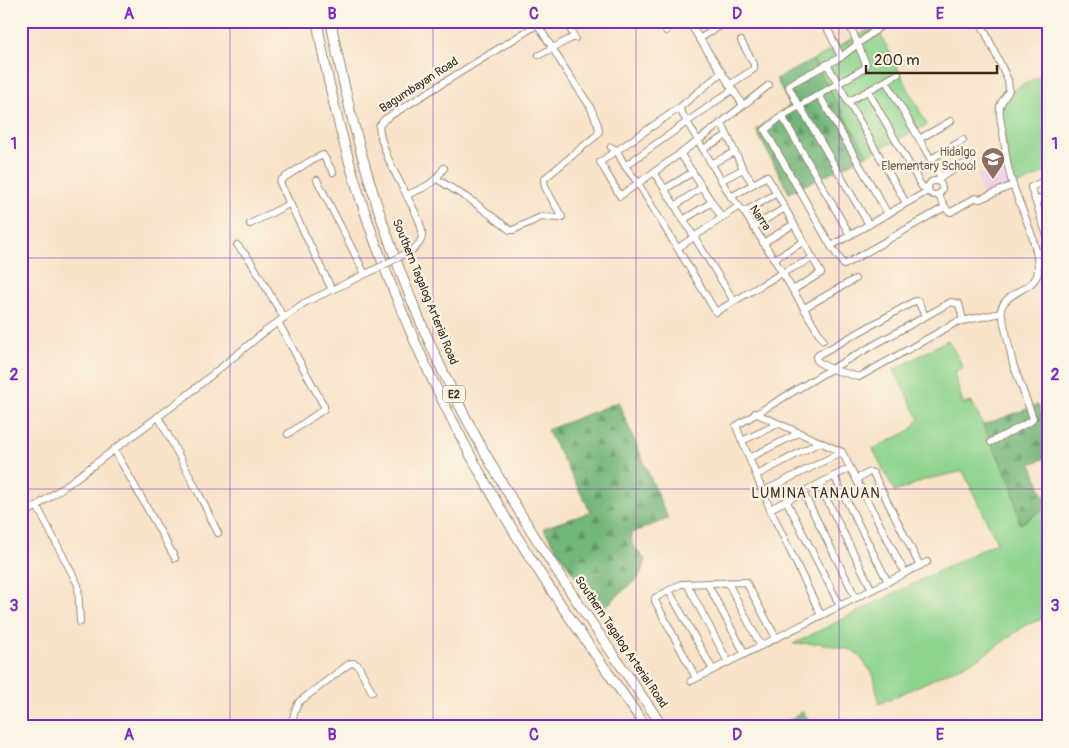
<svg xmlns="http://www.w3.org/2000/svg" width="1069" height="748" font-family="Pangolin,sans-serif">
<defs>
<pattern id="forest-firs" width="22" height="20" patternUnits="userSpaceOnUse" patternTransform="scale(1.25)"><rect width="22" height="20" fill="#72b679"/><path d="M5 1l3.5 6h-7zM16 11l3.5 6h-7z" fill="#5f9463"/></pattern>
</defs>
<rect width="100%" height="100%" fill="#fcf5e5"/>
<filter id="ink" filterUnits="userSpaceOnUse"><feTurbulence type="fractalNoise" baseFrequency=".02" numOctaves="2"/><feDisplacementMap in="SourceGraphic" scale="10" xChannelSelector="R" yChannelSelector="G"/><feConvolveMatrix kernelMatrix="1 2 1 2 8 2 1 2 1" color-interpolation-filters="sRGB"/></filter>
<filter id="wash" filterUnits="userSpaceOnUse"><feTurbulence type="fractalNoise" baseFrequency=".0096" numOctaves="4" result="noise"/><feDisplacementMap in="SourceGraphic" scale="20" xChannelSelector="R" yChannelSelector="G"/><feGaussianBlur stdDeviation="1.12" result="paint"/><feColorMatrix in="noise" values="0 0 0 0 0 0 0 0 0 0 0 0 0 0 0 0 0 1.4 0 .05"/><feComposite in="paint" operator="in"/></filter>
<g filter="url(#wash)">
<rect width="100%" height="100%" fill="#f7e3c9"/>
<path fill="#efd0e6" d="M 1003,165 L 1009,185 L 983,196 L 977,175 Z"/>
<g fill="#8ed48e" stroke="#647f56">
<path d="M 876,26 L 927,125 L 867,155 L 813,60 Z"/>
<path d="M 1048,72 L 1048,171 L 1023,183 L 1013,185 L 1000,113 L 1009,92 Z"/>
<path d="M 948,340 L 960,361 L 963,369 L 954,372 L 963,404 L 972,402 L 1012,486 L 1021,524 L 1048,506 L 1048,617 L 1026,625 L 981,657 L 879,704 L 874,676 L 858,654 L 852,650 L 819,643 L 793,644 L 997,542 L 963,471 L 924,480 L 895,492 L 873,449 L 911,430 L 919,419 L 894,370 Z"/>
</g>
<g fill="url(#forest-firs)" stroke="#56704c">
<path d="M 813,60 L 867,155 L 789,193 L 756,130 L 790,105 L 776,79 Z"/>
<path d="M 618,402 L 668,519 L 631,533 L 632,544 L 646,561 L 638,578 L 599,612 L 543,528 L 591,512 L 547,430 Z"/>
<path d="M 1038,405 L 1048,431 L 1048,457 L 1031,464 L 1048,506 L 1020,524 L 1012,486 L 983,425 Z"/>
<path d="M 803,711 L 812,727 L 779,727 Z"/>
</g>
</g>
<g filter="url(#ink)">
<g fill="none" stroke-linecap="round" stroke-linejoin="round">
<g stroke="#998674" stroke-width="8">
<g id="minor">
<path d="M 660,21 L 666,31"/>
<path d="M 688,21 L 743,105"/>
<path d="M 824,21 L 841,57"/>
<path d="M 848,21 L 866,64 L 865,68 L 782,116 L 765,130 L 831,246 L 844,265 L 945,207"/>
<path d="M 871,21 L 875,31"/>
<path d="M 980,21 L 1008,80 L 1009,90 C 1007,96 1002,99 1000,106 C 999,114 1001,124 1003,132 C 1005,150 1007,169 1013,185 C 1022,212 1038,241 1038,270 C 1038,290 1005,290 1001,310 L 1013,364 L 1033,418 L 1031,421 L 991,442"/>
<path d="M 699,39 L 723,24"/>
<path d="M 539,55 L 572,38 L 575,38 L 566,21"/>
<path d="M 827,64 L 906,203"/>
<path d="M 722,72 L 679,108 L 600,162 L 620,196 L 698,141 L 769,85"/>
<path d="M 886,81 L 941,177"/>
<path d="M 729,85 L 754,69 L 754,64 L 741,41"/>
<path d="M 868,91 L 922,187 L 927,188"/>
<path d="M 819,95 L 888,214"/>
<path d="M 848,102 L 898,74"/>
<path d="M 800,106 L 869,225"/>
<path d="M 799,107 L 789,87 L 790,84 L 841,57 L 887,21"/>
<path d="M 679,108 L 731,197 L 744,212 L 774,259 L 823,340"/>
<path d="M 782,116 L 850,235"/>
<path d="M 722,124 L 743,169 L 753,184"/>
<path d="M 919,139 L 951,121"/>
<path d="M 611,147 L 617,151 L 625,166 L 638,183 L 716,312 L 782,273 L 813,258"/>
<path d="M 703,149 L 726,136"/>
<path d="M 680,153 L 722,218"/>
<path d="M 931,159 L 963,140"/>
<path d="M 711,164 L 735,152"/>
<path d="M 625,166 L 732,90"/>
<path d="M 654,172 L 734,301"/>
<path d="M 437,179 L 475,203 L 510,230 L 513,230 L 541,217 L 561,218 L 562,217 L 545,187 L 544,179 L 597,135 L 599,131 L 598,125 L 590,106 L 567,72 L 538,25"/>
<path d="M 1048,179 L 1031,187 L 1048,239"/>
<path d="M 317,180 L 365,274"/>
<path d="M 722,180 L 743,169"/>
<path d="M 938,180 L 941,177 L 970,161"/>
<circle cx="935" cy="188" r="7"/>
<path d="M 665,189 L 693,172"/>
<path d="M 407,195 C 425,187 432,186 444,168"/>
<path d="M 938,195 L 948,211 L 951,212 L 975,198 L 980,199 L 1013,185"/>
<path d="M 731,197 L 767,176 L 821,273 L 793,290"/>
<path d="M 1035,201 L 1048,195"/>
<path d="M 675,206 L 702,187"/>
<path d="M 744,212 L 777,193"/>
<path d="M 1041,219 L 1048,216"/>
<path d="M 683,220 L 712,202"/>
<path d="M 250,224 L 289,204"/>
<path d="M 753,227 L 785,208"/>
<path d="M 763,243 L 794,224"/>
<path d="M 237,245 L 250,260 L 284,318"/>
<path d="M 831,246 L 928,191"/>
<path d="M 678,248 L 739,206"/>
<path d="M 407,253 C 415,249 423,242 422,233 C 422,223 415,212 411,204 C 399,179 382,154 379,126 L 385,119 L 543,21"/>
<path d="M 774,259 L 803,242"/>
<path d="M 1038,262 L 1048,257"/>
<path d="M 332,290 L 280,183 L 281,180 L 310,161 L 323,155 L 333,172"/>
<path d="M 804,308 L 855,279"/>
<path d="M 925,316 L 918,301 L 915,301 L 818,355 L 816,358 L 818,362 L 831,369 L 859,377 L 957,322 L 1001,313"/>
<path d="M 278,322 L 324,406 L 324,409 L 288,434"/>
<path d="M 755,413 L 842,452 L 905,573"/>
<path d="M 158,416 L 198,492 L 218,533"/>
<path d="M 742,441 L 778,424"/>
<path d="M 114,449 L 175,558"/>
<path d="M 749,458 L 799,433"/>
<path d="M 757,475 L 820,442"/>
<path d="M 834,476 L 888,582"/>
<path d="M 856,479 L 870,472 L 873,473 L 920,566"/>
<path d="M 819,484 L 872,590"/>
<path d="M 764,491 L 842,452"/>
<path d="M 803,492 L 856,598"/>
<path d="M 786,500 L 840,606"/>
<path d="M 37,506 L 78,585 L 80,622"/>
<path d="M 770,509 L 850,468"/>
<path d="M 21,517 L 68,484 L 186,396 L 263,333 L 304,303 L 370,272"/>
<path d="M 707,583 L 745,654"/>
<path d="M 728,583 L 761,646"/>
<path d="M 687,584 L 728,662"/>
<path d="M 669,591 L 713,670"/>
<path d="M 821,615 L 770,509 L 736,426 L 831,369 L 951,302 L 959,304 L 963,320"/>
<path d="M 696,678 L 655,601 L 655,598 L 681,584 L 746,582 L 776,638"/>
<path d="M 691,681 L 927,562"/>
<path d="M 291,727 L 295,710 L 299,702 L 349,664 L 354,663 L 358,665 L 372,692"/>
</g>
</g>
<g stroke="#998674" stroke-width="11">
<g id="highway">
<path d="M 317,21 C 347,199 416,366 507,520 C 549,591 599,659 646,727"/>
<path d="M 331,21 C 336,52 344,83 351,114 C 382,238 430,358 494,469 C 545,558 605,642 663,727"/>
</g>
</g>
<use href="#minor" stroke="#fff" stroke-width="6"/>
<use href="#highway" stroke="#fff" stroke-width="9"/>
<g stroke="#998674" stroke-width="8" stroke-linecap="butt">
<path id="minor-bridge" d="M 370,272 L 407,253"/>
</g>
<use href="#minor-bridge" stroke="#fff" stroke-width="6"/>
</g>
</g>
<path fill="none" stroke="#7b2cbf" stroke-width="1" stroke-opacity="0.55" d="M 230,21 L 230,727M 433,21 L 433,727M 636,21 L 636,727M 839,21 L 839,727M 21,258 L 1048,258M 21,489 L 1048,489"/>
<defs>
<g id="school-pin" transform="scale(1.25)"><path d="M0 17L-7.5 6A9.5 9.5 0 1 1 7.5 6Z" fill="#8d6e63" stroke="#fcf5e5"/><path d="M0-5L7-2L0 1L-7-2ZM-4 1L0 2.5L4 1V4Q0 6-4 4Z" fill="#fff"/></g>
</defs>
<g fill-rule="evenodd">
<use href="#school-pin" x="993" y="159"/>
</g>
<g text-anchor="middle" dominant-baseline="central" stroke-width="4.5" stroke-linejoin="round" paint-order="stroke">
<rect fill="#fcf5e5" stroke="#75675a" stroke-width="1" x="443" y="385.5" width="22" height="17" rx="4"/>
<g font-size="11" font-weight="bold" fill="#3b2a1e">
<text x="454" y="394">E2</text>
</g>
<g font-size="12" fill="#3b2a1e" stroke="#fcf5e5">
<text transform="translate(419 85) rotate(-33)">Bagumbayan Road</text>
<text transform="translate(760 218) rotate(56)">Narra</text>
<text transform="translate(425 292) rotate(68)">Southern Tagalog Arterial Road</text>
<text transform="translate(621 642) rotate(56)">Southern Tagalog Arterial Road</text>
</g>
<g font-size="12" fill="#785e54" stroke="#fcf5e5" text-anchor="end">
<text x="976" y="152">Hidalgo<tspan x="976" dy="14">Elementary School</tspan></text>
</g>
<g font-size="14" letter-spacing="1" fill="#3b2a1e" stroke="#fcf5e5">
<text x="816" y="493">LUMINA TANAUAN</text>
</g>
</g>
<rect width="1069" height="748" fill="none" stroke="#fcf5e5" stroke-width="55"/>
<path d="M866 65v8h131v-8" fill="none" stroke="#3b2a1e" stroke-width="2.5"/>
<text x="874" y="65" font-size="15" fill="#3b2a1e" stroke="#fcf5e5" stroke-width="4" paint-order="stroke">200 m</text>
<rect x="28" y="28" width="1014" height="692" fill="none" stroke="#7b2cbf" stroke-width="2"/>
<g font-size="16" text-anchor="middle" font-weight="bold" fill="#7b2cbf">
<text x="129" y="19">A</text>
<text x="332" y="19">B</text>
<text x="534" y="19">C</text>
<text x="737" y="19">D</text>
<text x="940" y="19">E</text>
<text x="14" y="149">1</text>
<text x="1055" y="149">1</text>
<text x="14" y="380">2</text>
<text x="1055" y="380">2</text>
<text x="14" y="611">3</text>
<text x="1055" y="611">3</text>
<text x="129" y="740">A</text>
<text x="332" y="740">B</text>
<text x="534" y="740">C</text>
<text x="737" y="740">D</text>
<text x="940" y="740">E</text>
</g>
</svg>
